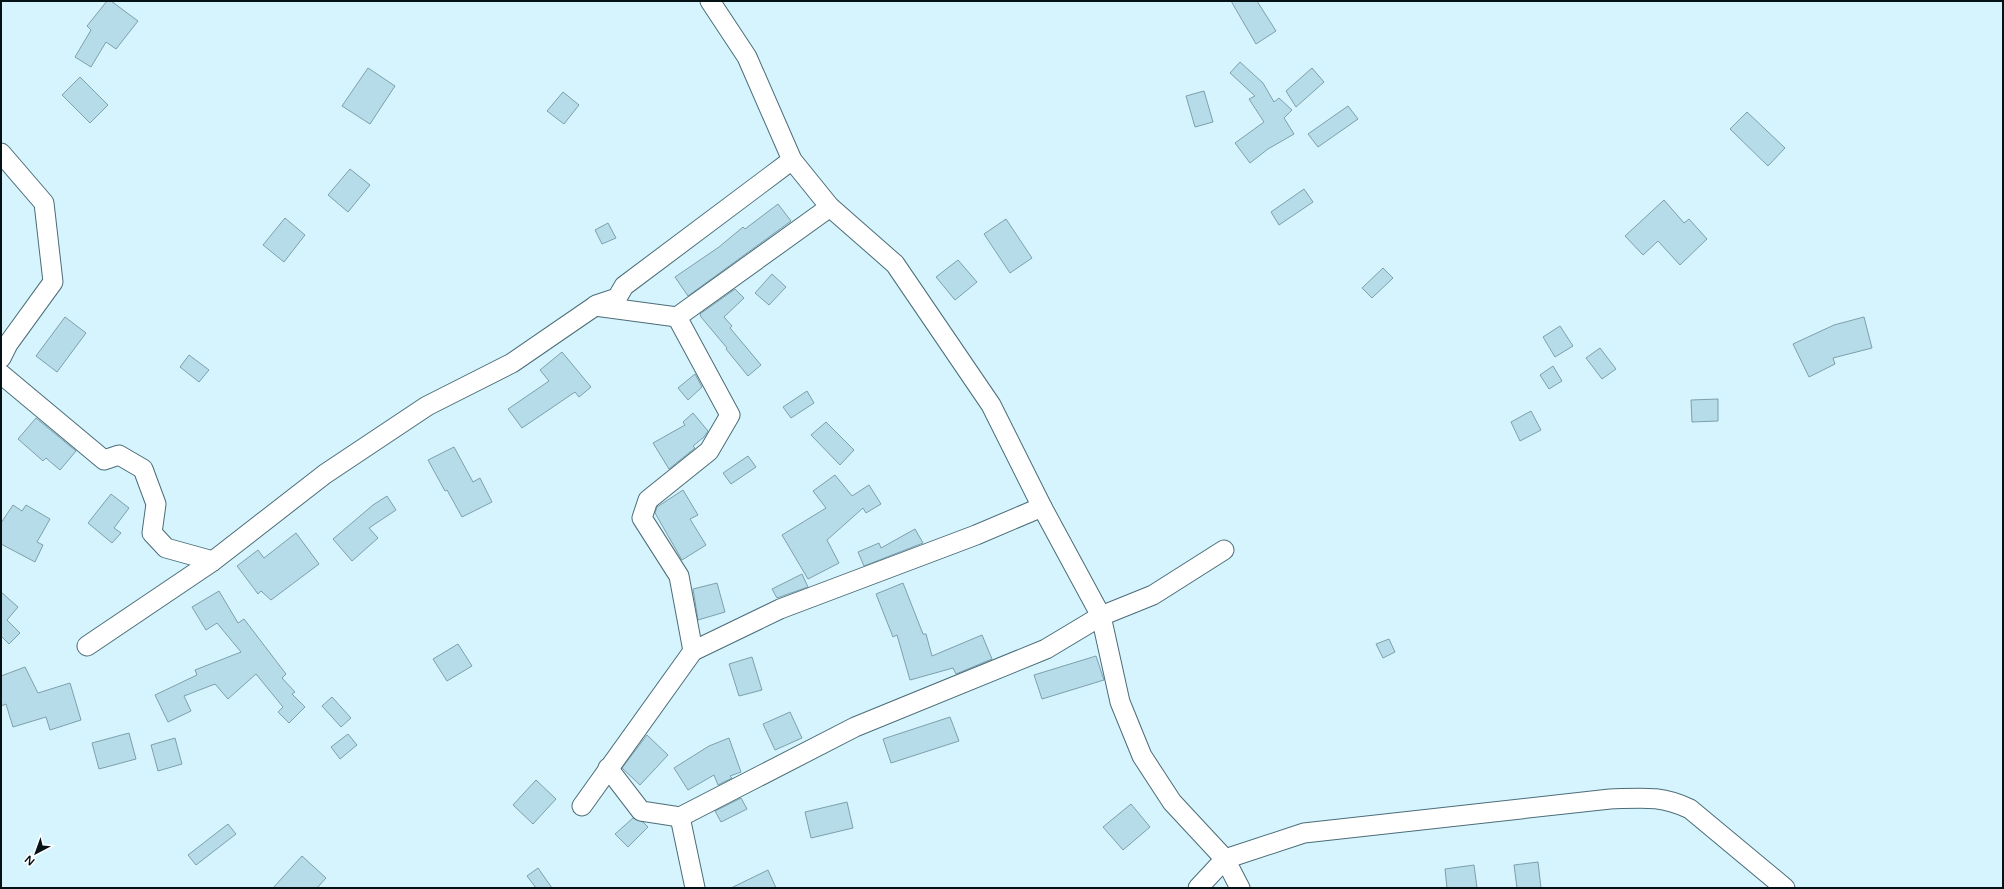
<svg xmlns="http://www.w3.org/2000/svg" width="2004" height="889" font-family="'Varela Round',sans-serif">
<rect width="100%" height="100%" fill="#d6f4fe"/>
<g fill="#b7dce9" stroke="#7ca0ac">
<path d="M 107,1 L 111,1 L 138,21 L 116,49 L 106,42 L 91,67 L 75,57 L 91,30 L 87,26 Z"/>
<path d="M 1231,1 L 1257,1 L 1276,31 L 1256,44 Z"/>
<path d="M 1240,62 L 1263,83 L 1274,102 L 1279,98 L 1292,110 L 1284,118 L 1294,134 L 1268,149 L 1250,163 L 1235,143 L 1264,122 L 1249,99 L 1255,96 L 1230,73 Z"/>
<path d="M 368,68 L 395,86 L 370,124 L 342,106 Z"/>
<path d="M 1312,68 L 1324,82 L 1296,107 L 1286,91 Z"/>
<path d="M 80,77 L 108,105 L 90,123 L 62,95 Z"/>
<path d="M 1204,91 L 1213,122 L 1195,127 L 1186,96 Z"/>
<path d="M 563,92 L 579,105 L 564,124 L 547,111 Z"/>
<path d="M 1348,106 L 1358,119 L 1318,147 L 1308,134 Z"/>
<path d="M 1747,112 L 1785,148 L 1768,166 L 1730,129 Z"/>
<path d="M 350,169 L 370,185 L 348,212 L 328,195 Z"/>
<path d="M 1304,189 L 1313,202 L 1279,225 L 1271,212 Z"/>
<path d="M 1664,200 L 1684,223 L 1689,219 L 1707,239 L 1680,265 L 1658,241 L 1643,255 L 1625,236 Z"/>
<path d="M 778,204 L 791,221 L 688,296 L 675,277 L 719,247 L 743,227 L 745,229 Z"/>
<path d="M 285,218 L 305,235 L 284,262 L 263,245 Z"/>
<path d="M 1006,219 L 1032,258 L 1010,273 L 984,234 Z"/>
<path d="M 608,223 L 616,238 L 602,244 L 595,230 Z"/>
<path d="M 958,260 L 977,282 L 955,300 L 936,277 Z"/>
<path d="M 1383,268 L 1393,278 L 1372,298 L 1362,288 Z"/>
<path d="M 772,274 L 786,287 L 769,305 L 755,293 Z"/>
<path d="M 735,289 L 744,298 L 724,317 L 732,326 L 730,328 L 761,365 L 748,376 L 726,349 L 727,348 L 701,317 L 700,314 Z"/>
<path d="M 65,317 L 86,333 L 57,372 L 36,356 Z"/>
<path d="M 1864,317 L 1872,348 L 1833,358 L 1835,364 L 1809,377 L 1793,344 L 1834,325 Z"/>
<path d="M 1560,326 L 1573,346 L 1555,357 L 1543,337 Z"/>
<path d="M 1600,348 L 1616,369 L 1602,379 L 1586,358 Z"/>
<path d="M 562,352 L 591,387 L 579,397 L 575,392 L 522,428 L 508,409 L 549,381 L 540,370 Z"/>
<path d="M 189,355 L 209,370 L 199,382 L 180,367 Z"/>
<path d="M 1553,366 L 1562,381 L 1549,389 L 1540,375 Z"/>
<path d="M 695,374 L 702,387 L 688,400 L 678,388 Z"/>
<path d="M 807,391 L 814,403 L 791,418 L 783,407 Z"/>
<path d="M 1718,399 L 1718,421 L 1692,422 L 1691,400 Z"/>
<path d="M 1531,411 L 1541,430 L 1520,441 L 1511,422 Z"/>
<path d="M 693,413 L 708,431 L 704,437 L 693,446 L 695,448 L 669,469 L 653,443 L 685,425 L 683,422 Z"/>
<path d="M 36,418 L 76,451 L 60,470 L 46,458 L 43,461 L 18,439 Z"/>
<path d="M 826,422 L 854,450 L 840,465 L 811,435 Z"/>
<path d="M 454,447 L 473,482 L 480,478 L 492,502 L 462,517 L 447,490 L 445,491 L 428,460 Z"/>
<path d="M 748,456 L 756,467 L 731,484 L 723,473 Z"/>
<path d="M 835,475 L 852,496 L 869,485 L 881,504 L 866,513 L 863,508 L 827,540 L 839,563 L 808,579 L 782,535 L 826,508 L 813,491 Z"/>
<path d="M 683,490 L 698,515 L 690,519 L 706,545 L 682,560 L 655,513 L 657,507 Z"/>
<path d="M 111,494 L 129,508 L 114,528 L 121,533 L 112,543 L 88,523 Z"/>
<path d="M 387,496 L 396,510 L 369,528 L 378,538 L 352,561 L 333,539 L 373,505 Z"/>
<path d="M 13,505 L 22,511 L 26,505 L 50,519 L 37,542 L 43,545 L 35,562 L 1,544 L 1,523 Z"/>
<path d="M 915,529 L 923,543 L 864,566 L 858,552 L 879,543 L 881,548 Z"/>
<path d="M 296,533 L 319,564 L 271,600 L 261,591 L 258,594 L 237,566 L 258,550 L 264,558 Z"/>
<path d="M 802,574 L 808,587 L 777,598 L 772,589 Z"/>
<path d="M 717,583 L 725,612 L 698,620 L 693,589 Z"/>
<path d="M 903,583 L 923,634 L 926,634 L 932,656 L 982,635 L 992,659 L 956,674 L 953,668 L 910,680 L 897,635 L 893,637 L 876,594 Z"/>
<path d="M 219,591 L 238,623 L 244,619 L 286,674 L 282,678 L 295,692 L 292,694 L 305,707 L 289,723 L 278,712 L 283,707 L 256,674 L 228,699 L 215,684 L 184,696 L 191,711 L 168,722 L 155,695 L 197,675 L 195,670 L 241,652 L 217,623 L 206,630 L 192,607 Z"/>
<path d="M 1,592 L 18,607 L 7,620 L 20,633 L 9,644 L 1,636 Z"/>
<path d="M 1389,639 L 1395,652 L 1383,658 L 1376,644 Z"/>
<path d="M 458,644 L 472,666 L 447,681 L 433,659 Z"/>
<path d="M 1096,656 L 1104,680 L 1042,699 L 1034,675 Z"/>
<path d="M 752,657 L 762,690 L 739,696 L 729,664 Z"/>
<path d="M 25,667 L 38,693 L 70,683 L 81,720 L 50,730 L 46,717 L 13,727 L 6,704 L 1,706 L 1,676 Z"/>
<path d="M 332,697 L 351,718 L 341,727 L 322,706 Z"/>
<path d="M 790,712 L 802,738 L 775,750 L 763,724 Z"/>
<path d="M 950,717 L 959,741 L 891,763 L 883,739 Z"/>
<path d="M 129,733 L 136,759 L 99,769 L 92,743 Z"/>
<path d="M 348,734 L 357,745 L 340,759 L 331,747 Z"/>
<path d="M 647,735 L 668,755 L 640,785 L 622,768 Z"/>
<path d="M 175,738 L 182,764 L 158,771 L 151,745 Z"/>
<path d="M 729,738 L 741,772 L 730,776 L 732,778 L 718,785 L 714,775 L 688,790 L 674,768 L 709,746 Z"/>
<path d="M 536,780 L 556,799 L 533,824 L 513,805 Z"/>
<path d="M 741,798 L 747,809 L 721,822 L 715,811 Z"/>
<path d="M 847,802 L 853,828 L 811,838 L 805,812 Z"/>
<path d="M 1131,804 L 1150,827 L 1123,850 L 1103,827 Z"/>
<path d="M 633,818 L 643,822 L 648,827 L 628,847 L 615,834 Z"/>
<path d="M 228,824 L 236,834 L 196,865 L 188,855 Z"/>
<path d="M 302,856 L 326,878 L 317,888 L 273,888 Z"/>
<path d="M 1538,862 L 1541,888 L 1517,888 L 1514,865 Z"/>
<path d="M 1474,865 L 1477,888 L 1447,888 L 1445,869 Z"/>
<path d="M 538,868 L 552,888 L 536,888 L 527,876 Z"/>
<path d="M 768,870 L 776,888 L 731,888 Z"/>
</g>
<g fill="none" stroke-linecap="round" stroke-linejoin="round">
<g stroke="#4b6d78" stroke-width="21">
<g id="minor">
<path d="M 1,153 L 44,203 L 53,282 L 8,344 L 1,358"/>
<path d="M 596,305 L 617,298 L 624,286 L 792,160"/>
<path d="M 677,317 L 730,415 L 709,451 L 648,500 L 642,518 L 679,576 L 693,651"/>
<path d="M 1,374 L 104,460 L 119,455 L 143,469 L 156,504 L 152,533 L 166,548 L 213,561"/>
<path d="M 1224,550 L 1153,595 L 1101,616 L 1120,702 L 1142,756 L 1172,802 L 1225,859 L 1240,888"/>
<path d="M 87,646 L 213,561 L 325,474 L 427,406 L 512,363 L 595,306 L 677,317 L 830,207"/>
<path d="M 608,768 L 641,811 L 680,817 L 855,727 L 1046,649 L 1101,616 L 1042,507"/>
<path d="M 582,806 L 693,651 L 780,609 L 976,535 L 1042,507 L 991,405 L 895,264 L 830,207 L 792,160 L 747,57 L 710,1"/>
<path d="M 680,817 L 695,888"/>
<path d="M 1198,888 L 1225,859 L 1304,833 L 1610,799 C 1642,798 1661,795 1690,809 L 1785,888"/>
</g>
</g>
<use href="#minor" stroke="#fff" stroke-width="19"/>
</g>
<rect width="2004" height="889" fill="none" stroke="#041115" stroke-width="4"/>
<g transform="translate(36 853) rotate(221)" stroke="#ffffff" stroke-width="3" paint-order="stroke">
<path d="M0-3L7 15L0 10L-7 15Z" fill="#041115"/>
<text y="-6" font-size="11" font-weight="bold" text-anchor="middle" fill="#041115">N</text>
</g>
</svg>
